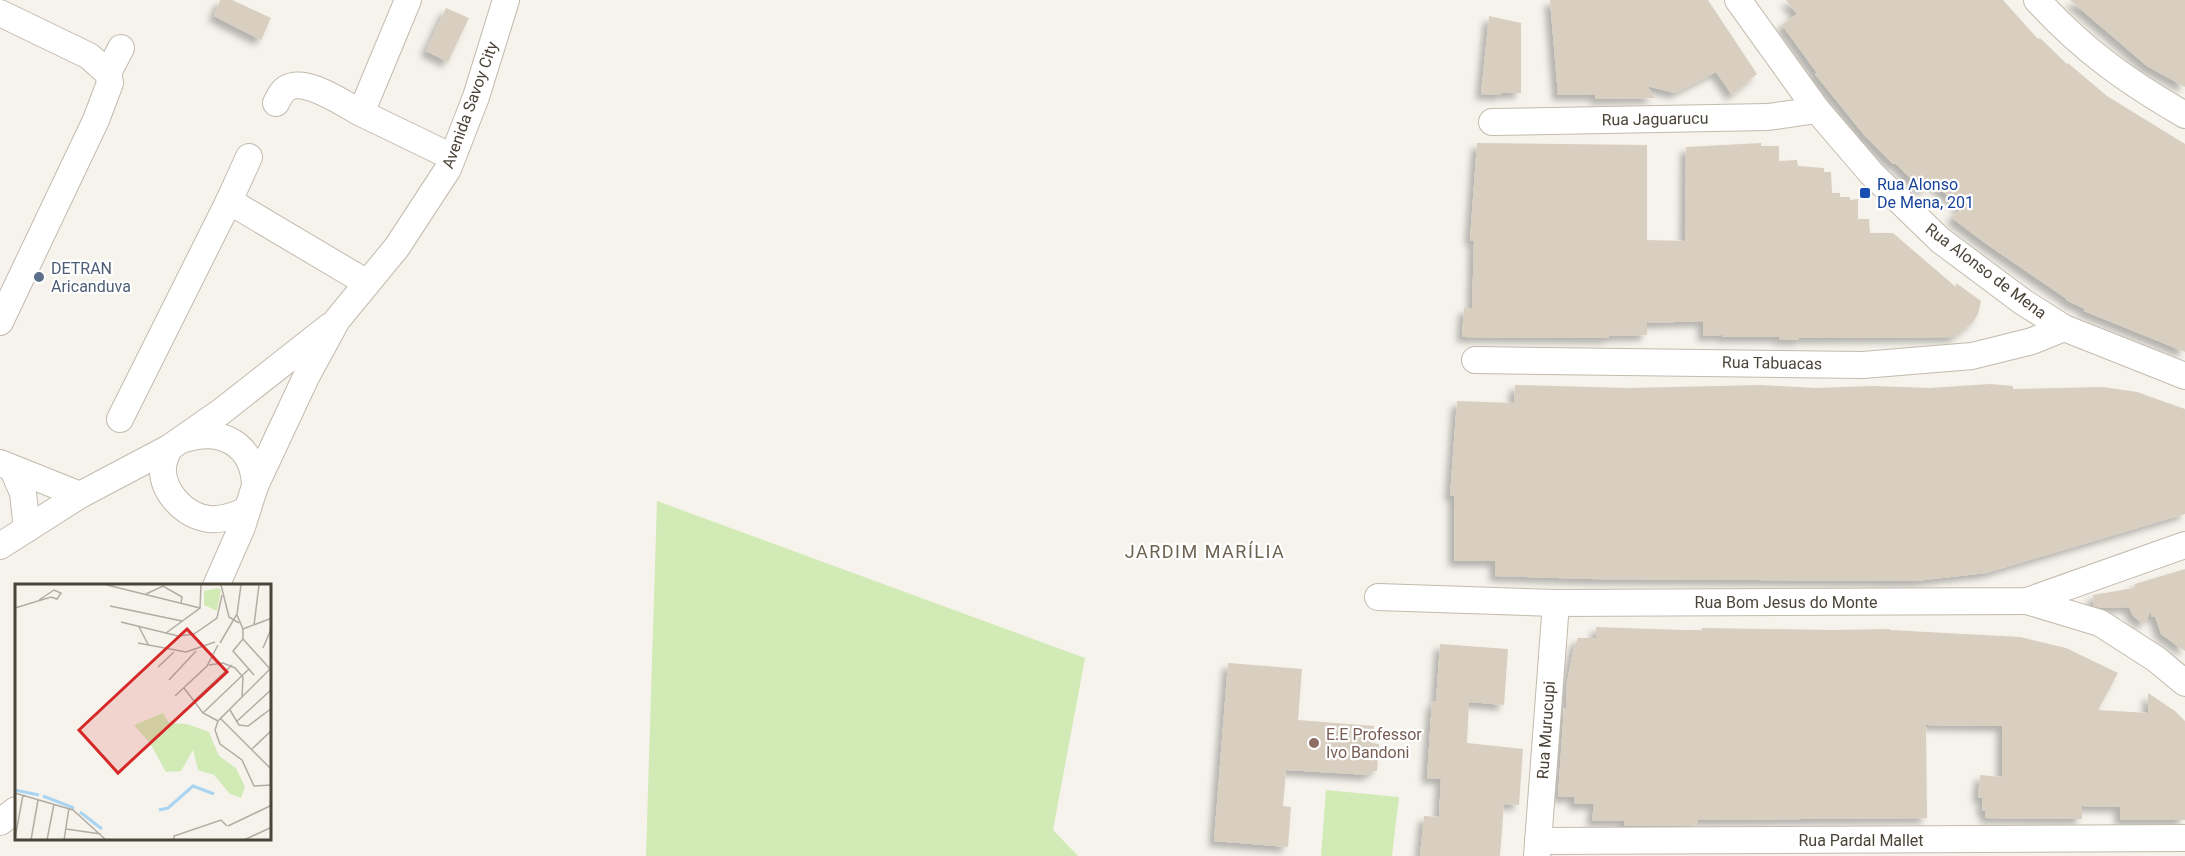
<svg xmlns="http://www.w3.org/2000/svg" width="2185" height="856" font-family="Roboto,sans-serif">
<defs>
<filter id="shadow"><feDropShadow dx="-5.5" dy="5.5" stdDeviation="3" flood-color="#0004"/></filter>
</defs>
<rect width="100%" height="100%" fill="#f6f3ec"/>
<g fill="#d2eab5">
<path d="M 657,501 L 1085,658 L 1053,830 L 1078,856 L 646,856 Z"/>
<path d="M 1326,790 L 1399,797 L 1392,856 L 1321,856 Z"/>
</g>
<g fill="#d8cfc1" filter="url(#shadow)">
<path d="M 220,0 L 232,0 L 271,18 L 261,40 L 214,16 Z"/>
<path d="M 1550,0 L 1708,0 L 1757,74 L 1732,95 L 1716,72 L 1675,93 L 1647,86 L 1655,98 L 1596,99 L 1595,95 L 1558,95 Z"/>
<path d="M 1786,0 L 2003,0 L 2038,39 L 2040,38 L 2067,64 L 2068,63 L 2107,96 L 2185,144 L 2185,352 L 2084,311 L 2085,309 L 2066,300 L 2067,299 L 1985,243 L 1952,218 L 1962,207 L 1931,182 L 1923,191 L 1895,163 L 1893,164 L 1865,136 L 1815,74 L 1817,73 L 1782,25 L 1797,14 Z"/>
<path d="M 2070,0 L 2185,0 L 2185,87 L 2147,66 Z"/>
<path d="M 446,8 L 469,18 L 448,62 L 426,51 Z"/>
<path d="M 1489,16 L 1521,23 L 1521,93 L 1501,93 L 1501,95 L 1481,94 Z"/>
<path d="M 1477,143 L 1647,145 L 1647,240 L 1685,241 L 1686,147 L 1761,143 L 1761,146 L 1779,146 L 1779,161 L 1797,160 L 1798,166 L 1824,168 L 1824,172 L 1831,172 L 1832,193 L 1840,193 L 1840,197 L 1850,197 L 1850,200 L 1858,199 L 1858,219 L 1869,219 L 1870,233 L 1893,233 L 1956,287 L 1956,283 L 1981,301 L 1978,314 L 1973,322 L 1954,337 L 1799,338 L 1799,340 L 1779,339 L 1779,337 L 1722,337 L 1722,335 L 1703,336 L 1703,321 L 1647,323 L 1647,335 L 1609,336 L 1609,338 L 1462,337 L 1464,308 L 1472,309 L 1474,241 L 1470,240 Z"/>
<path d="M 1990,384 L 2013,386 L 2013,389 L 2103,387 L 2137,392 L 2185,409 L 2185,514 L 1986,573 L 1915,581 L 1590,579 L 1495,576 L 1495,561 L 1454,561 L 1454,496 L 1450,496 L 1457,401 L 1514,403 L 1515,385 L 1628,388 L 1761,385 L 1816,388 L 1873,386 L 1930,388 Z"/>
<path d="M 2185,569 L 2185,651 L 2161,634 L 2155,616 L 2151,617 L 2151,611 L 2144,624 L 2133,616 L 2129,607 L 2101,608 L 2094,606 L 2093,595 L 2134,588 L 2135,584 Z"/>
<path d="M 1596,627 L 1683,630 L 1702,630 L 1702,628 L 1833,630 L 1890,629 L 1890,630 L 2020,637 L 2066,648 L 2118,673 L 2098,710 L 2148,713 L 2148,693 L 2175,711 L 2185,721 L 2185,820 L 2120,820 L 2120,807 L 2082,806 L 2082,819 L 1985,818 L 1986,811 L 1982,811 L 1983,798 L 1978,798 L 1980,775 L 2002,777 L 2002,726 L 1926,725 L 1927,818 L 1698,820 L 1698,825 L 1624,826 L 1624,821 L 1592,821 L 1594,804 L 1574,804 L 1575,797 L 1558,797 L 1564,708 L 1566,708 L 1567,682 L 1574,647 L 1578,638 L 1596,638 Z"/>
<path d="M 1440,644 L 1508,649 L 1504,705 L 1469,702 L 1467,743 L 1523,749 L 1519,805 L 1504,804 L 1500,856 L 1420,856 L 1424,816 L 1439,817 L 1441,779 L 1427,778 L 1432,701 L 1436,702 Z"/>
<path d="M 1228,663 L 1302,669 L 1298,720 L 1374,726 L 1372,743 L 1379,744 L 1377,771 L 1370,771 L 1370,775 L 1286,770 L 1283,806 L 1291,807 L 1288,847 L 1214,841 Z"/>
</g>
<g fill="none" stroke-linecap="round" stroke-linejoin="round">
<g stroke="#c2bbae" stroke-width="28">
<g id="minor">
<path d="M 1738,0 L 1817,110 L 1871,173 L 1940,240 L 2023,302 L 2064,328 L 2185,376"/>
<path d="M 2037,0 C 2083,50 2126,81 2185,115"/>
<path d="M 0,13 L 89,56 L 108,73 L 110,83 L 96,120 L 0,322"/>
<path d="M 108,73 L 121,48"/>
<path d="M 276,103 C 279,97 282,91 287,88 C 306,77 344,104 361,113 L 408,0"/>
<path d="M 361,113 L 452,157"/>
<path d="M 1492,122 L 1768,117 L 1817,110"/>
<path d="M 229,201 L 357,277 L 366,284"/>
<path d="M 1475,360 L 1863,365 L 1972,356 L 2032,341 L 2064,328"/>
<path d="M 120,419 L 229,201 L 249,157"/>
<path d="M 185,439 C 222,427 254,445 255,486"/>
<path d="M 169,448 C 167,453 164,460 163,466 C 161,492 185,516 209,519 C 223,520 235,516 246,510"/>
<path d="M 0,463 L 80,495"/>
<path d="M 13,470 L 23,493 L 27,529"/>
<path d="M 0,546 L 80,495 L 169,448 L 222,411 L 330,326"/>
<path d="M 216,586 L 242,527 L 255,486 L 306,377 L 337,320 L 397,247 L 448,169 L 476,97 L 506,0"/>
<path d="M 1378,597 L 1556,603 L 2027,601 L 2185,545"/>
<path d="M 2027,601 L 2100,623 L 2156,659 L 2185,683"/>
<path d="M 0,822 L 16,810"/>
<path d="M 1538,841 L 2185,838"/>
<path d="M 1537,856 L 1556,603"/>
</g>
</g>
<use href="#minor" stroke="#fff" stroke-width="26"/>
</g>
<rect fill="#1a4fb4" stroke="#fff" stroke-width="2" x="1859" y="187" width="12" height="12" rx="3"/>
<circle fill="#5c6f8a" stroke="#fff" stroke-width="2" cx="39" cy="277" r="6"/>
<circle fill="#8d6e63" stroke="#fff" stroke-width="2" cx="1314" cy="743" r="6"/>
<g text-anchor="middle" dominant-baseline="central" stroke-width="4.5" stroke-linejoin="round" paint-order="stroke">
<g font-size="16" fill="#4b4439" stroke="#fff">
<text transform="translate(470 105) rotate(-70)">Avenida Savoy City</text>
<text transform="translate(1655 119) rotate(-1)">Rua Jaguarucu</text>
<text transform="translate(1986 271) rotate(37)">Rua Alonso de Mena</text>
<text transform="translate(1772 363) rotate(1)">Rua Tabuacas</text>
<text x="1786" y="602">Rua Bom Jesus do Monte</text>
<text transform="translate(1546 730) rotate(-86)">Rua Murucupi</text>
<text x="1861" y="840">Rua Pardal Mallet</text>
</g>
<g font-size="16" fill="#164399" stroke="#fff" text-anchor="start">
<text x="1877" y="184">Rua Alonso<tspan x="1877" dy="18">De Mena, 201</tspan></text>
</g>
<g font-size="16" fill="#4e5e75" stroke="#fff" text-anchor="start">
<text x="51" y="268">DETRAN<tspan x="51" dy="18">Aricanduva</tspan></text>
</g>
<g font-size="16" fill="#785e54" stroke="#fff" text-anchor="start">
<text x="1326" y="734">E.E Professor<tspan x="1326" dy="18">Ivo Bandoni</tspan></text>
</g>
<g font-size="18" letter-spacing="1.5" fill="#6e6250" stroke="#fff">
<text x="1205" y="551">JARDIM MARÍLIA</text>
</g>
</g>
<g transform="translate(15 584)">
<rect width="256" height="256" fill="#f6f3ec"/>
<path d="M 203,4 L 206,6 L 202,27 L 189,21 L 189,7 ZM 148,129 L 154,139 L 172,140 L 194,148 L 204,172 L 221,184 L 230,203 L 226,214 L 215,210 L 199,191 L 183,186 L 178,166 L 166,187 L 151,188 L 135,159 L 119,141 Z" fill="#d2eab5"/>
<path fill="none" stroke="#a9d4f2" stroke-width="3" d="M 0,206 L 24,211M 28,212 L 59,224M 144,226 L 153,224 L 178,202 L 199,210M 65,228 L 87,245"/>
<path fill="none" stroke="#b2ada4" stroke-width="1.5" d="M 92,1 L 185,24M 206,1 L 214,33 L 224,39M 131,10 L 148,2 L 167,13 L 166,19M 95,22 L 167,37M 0,24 L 36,13 L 42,15 L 46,9 L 39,6 L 24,16M 222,31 L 228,45 L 257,34M 106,38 L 163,52 L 179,50 L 202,34 L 207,11M 239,41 L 244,1M 124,43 L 134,62M 228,45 L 228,55 L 218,67 L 239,91M 151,49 L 185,24 L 186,1M 228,55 L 256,86M 123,59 L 171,68 L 200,58M 205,59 L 222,30 L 226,1M 248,64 L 257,43M 194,81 L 208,79 L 220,84 L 228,93 L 227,113M 143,83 L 159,68M 257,83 L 203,137 L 200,146 L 205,160 L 227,176 L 239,202 L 257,201M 154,96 L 181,67M 169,104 L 188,129 L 203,137M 160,112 L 192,82 L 203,61M 179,117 L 217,81M 215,126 L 224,141 L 233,142 L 257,124M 188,129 L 234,85M 206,135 L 257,186M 221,138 L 257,105M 236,166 L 257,146M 0,209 L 58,226 L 91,256M 213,242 L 257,221M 51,245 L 86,250M 0,254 L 8,211M 16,256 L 23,216M 32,256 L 39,220M 49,256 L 54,224M 159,256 L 159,252 L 206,236 L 212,242M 229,256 L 257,243"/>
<path fill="#d62828" fill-opacity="0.15" stroke="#d62828" stroke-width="3" d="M 172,45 L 212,88 L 103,189 L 64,146 Z"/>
<rect width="256" height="256" fill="none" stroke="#4b4439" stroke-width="3"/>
</g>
</svg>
